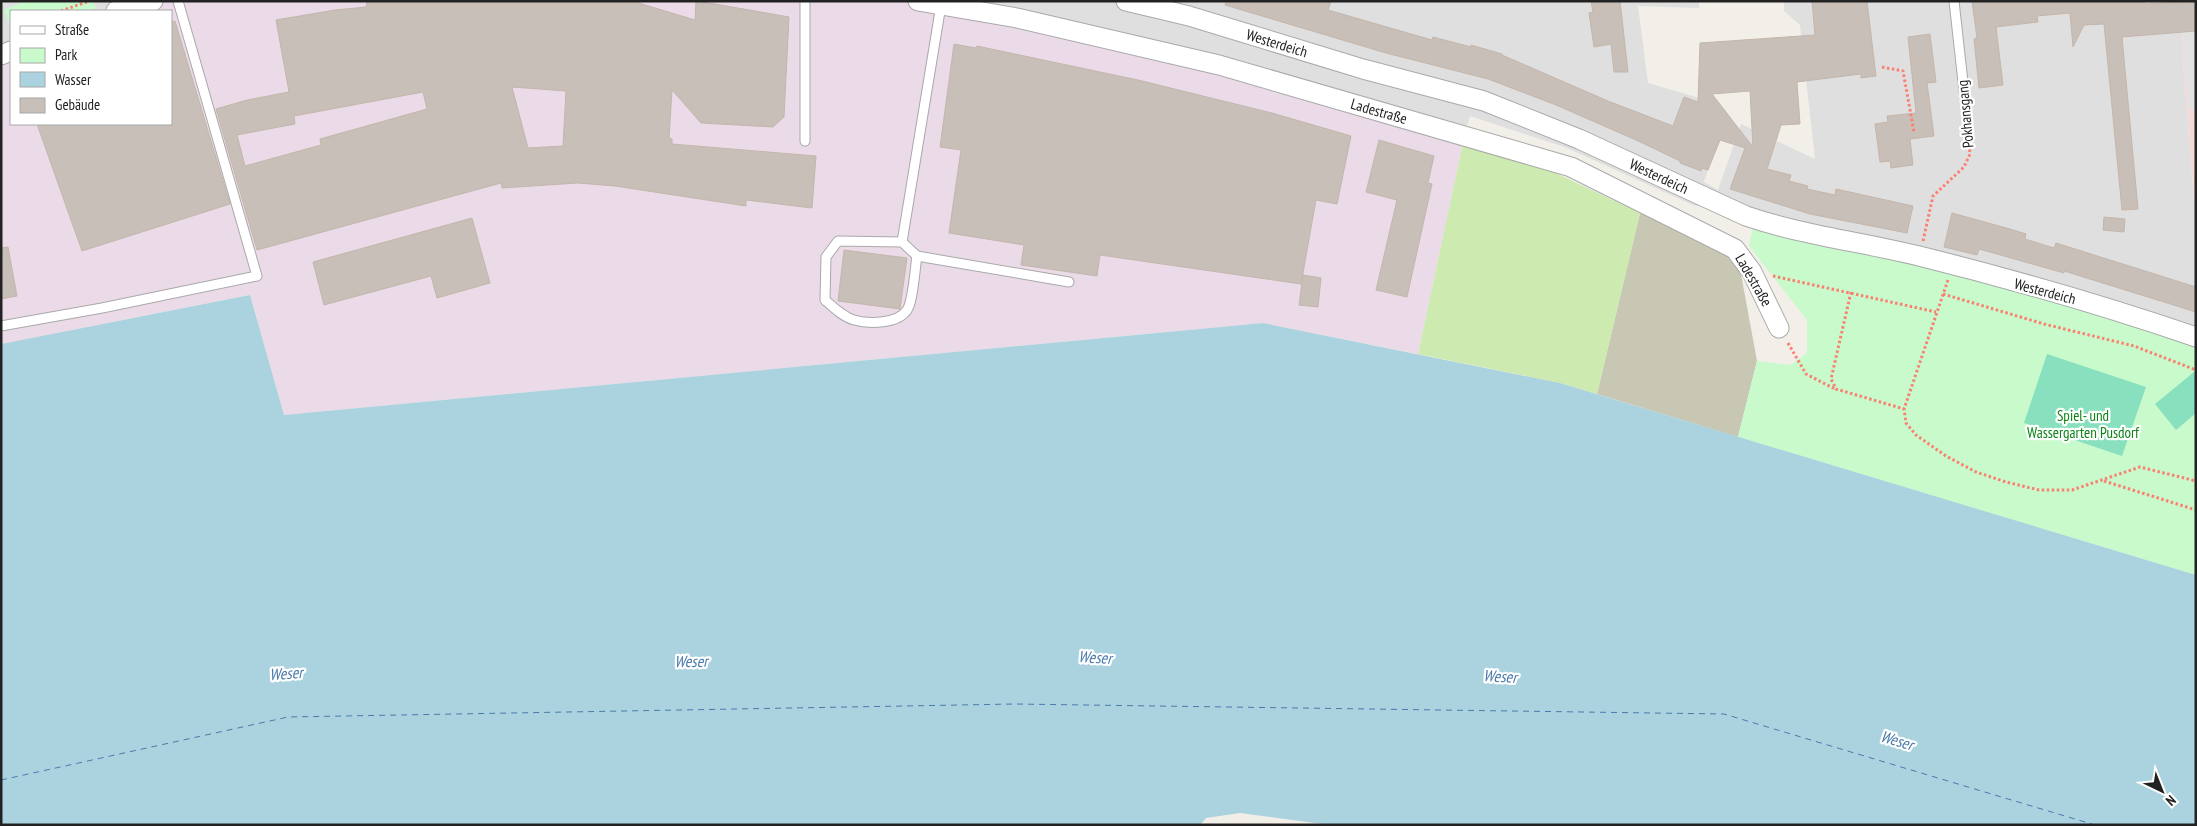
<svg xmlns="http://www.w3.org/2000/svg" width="2197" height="826" font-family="'PT Sans Narrow',sans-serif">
<rect width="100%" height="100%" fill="#f2efe9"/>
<g fill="#e0dfdf">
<path d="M 1,1 L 138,1 L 107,11 L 11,11 L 11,47 L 1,50 Z"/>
<path d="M 943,1 L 1699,1 L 1699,8 L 1638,6 L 1648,83 L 1720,104 L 1727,113 L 1704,182 L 1718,190 L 1741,124 L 1815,159 L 1800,25 L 1784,11 L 1784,1 L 2196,1 L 2196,32 L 2181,34 L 2196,228 L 2196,341 L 1711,206 L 1695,206 L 1567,148 L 1470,116 L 1466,129 Z"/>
</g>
<path fill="#f2dad9" d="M 2196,32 L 2196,228 L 2181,33 Z"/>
<path fill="#ebdbe8" d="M 138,1 L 943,1 L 1466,129 L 1418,354 L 1263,323 L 284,415 L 250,295 L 1,344 L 1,50 L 11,47 L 11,124 L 171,124 L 171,11 L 107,11 Z"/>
<path fill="#c7c7b4" d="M 1640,213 L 1725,251 L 1736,262 L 1741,274 L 1757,361 L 1738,437 L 1597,394 Z"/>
<path fill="#cdebb0" d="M 1463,143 L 1543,167 L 1640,213 L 1597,394 L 1560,383 L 1418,354 Z"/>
<g fill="#c8facc">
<path d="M 25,1 L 93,1 L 96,8 L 86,11 L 11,11 L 11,27 L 4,10 Z"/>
<path d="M 1753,226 L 1956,271 L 2196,341 L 2196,575 L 1738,437 L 1757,361 L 1790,365 L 1807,353 L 1807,320 L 1749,246 Z"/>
</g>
<g fill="#88e0be">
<path d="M 2047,354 L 2146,387 L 2122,456 L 2024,423 Z"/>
<path d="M 2194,372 L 2196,374 L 2196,413 L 2176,430 L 2155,404 Z"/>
</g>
<path fill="#e2e2e2" d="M 2196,31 L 2196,110 L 2189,110 L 2182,32 Z"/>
<path fill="#aad3df" d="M 250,295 L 284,415 L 1263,323 L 1560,383 L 2196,575 L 2196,825 L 1330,825 L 1240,813 L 1206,818 L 1200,825 L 1,825 L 1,344 Z"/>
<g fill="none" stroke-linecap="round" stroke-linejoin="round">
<path stroke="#4a7aab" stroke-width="1" stroke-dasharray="6 5" stroke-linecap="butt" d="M 1,780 L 288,717 L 1015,704 L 1724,714 L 2095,825"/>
</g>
<g fill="#c7bfb8" stroke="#c4b6ab" fill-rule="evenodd">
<path d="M 367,1 L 632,1 L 695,20 L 696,1 L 698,1 L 789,17 L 784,117 L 773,127 L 701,123 L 672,90 L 669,138 L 672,139 L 672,144 L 816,156 L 812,208 L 746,200 L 746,206 L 615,186 L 578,183 L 502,188 L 501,183 L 257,250 L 216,109 L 247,100 L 289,92 L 276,20 L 335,10 L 366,7 ZM 512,87 L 566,91 L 563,146 L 528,148 ZM 423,92 L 427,109 L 320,139 L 321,145 L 245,166 L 237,135 L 295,124 L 294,116 Z"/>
<path d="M 1226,1 L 1331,1 L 1328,10 L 1432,40 L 1433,37 L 1471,47 L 1471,45 L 1502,54 L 1502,55 L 1608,101 L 1673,126 L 1684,97 L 1698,102 L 1700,43 L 1815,35 L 1812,1 L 1867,1 L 1876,76 L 1861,78 L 1861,74 L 1797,82 L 1800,124 L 1781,125 L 1767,169 L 1791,175 L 1789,181 L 1808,186 L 1807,189 L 1835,195 L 1836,189 L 1913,206 L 1907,233 L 1810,214 L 1730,189 L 1745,148 L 1720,140 L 1708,170 L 1702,168 L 1701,171 L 1680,163 L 1680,161 L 1636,140 L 1556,105 L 1488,79 L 1386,53 L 1225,5 ZM 1750,91 L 1753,147 L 1712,94 Z"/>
<path d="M 1591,1 L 1620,1 L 1628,72 L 1614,72 L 1611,44 L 1594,47 L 1589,13 L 1593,12 Z"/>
<path d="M 1972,1 L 2144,1 L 2145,4 L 2196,1 L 2196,31 L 2122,37 L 2138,209 L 2122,210 L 2104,24 L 2084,25 L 2073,47 L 2070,13 L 2037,16 L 2038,22 L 1996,27 L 2003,85 L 1979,88 L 1974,39 L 1977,38 Z"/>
<path d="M 175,21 L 230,204 L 82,251 L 37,124 L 171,124 L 171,22 Z"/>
<path d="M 1930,34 L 1936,82 L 1927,83 L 1934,136 L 1910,139 L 1913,165 L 1891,168 L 1890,161 L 1880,162 L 1875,124 L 1888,122 L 1887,116 L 1916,113 L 1908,37 Z"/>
<path d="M 954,44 L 976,48 L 977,46 L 1138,80 L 1272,113 L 1351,136 L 1337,204 L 1316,200 L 1301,284 L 1100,255 L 1097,276 L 1021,265 L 1024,245 L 949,233 L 961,150 L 940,147 Z"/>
<path d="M 1379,140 L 1434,156 L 1428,183 L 1432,184 L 1407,297 L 1376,290 L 1397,200 L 1366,192 Z"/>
<path d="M 1952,213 L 2010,229 L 2026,234 L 2025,239 L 2054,248 L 2056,243 L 2196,287 L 2196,312 L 2064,271 L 2064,273 L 1979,249 L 1977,255 L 1944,247 Z"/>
<path d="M 2104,217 L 2125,219 L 2124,232 L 2103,230 Z"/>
<path d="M 472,218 L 490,283 L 437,298 L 431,276 L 324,305 L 313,262 Z"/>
<path d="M 8,247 L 17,296 L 1,299 L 1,248 Z"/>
<path d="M 844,250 L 907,258 L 900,309 L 838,301 Z"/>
<path d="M 1303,275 L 1321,278 L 1318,307 L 1299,305 Z"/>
</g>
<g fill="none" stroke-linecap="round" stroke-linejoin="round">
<g stroke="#a9a9a9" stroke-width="11">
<g id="lane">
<path d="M 1954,1 L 1964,91"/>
<path d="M 805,141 L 805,1"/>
<path d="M 902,242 L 917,256 C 915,268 913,302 907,310 C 898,324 869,324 854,320 C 843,317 833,307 825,300 L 826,257 L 838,241 L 902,242 L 941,5"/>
<path d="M 917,256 L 1069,282"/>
<path d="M 1,326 L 102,308 L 257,276 L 178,1"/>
</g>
</g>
<g stroke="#a9a9a9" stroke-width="21">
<g id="street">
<path d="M 918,1 L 1017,18 L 1219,65 L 1571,167 L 1735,249 L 1752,272 L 1779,328"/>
<path d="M 1126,1 L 1189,16 L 1363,69 L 1484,101 L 1579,139 L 1746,216 C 1802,235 1862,242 1919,256 C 2012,279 2105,306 2196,337"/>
<path d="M 116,11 L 153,1"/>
<path d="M 1,55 L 11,51"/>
</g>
</g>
<g stroke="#fa8072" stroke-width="3" stroke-dasharray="2.5 2.5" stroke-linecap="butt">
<path d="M 61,11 L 89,1"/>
<path d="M 1882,67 L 1903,71 L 1914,132"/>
<path d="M 1923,241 L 1933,196 L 1964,167 L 1970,154 L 1965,101"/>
<path d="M 1773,276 L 1936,312"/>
<path d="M 1948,280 L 1904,409 L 1906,423 L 1916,435 L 1946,456 L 1976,472 L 2006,482 L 2039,490 L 2072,490 L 2140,467 L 2196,481"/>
<path d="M 1851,292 L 1831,379 L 1836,389 L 1904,409"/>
<path d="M 1943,294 L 2044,324 L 2134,346 L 2196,370"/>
<path d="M 1788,343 L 1806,374 L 1835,389"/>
<path d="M 2104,481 L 2196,510"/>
</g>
<use href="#lane" stroke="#fff" stroke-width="9"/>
<use href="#street" stroke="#fff" stroke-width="19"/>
</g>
<g text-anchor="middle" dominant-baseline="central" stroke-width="4.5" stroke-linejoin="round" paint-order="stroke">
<g font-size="15" fill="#222" stroke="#fff">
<text transform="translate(1277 43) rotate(17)">Westerdeich</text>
<text transform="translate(1379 111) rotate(16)">Ladestraße</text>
<text transform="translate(1965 114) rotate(-95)">Pokhansgang</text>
<text transform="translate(1659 176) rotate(25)">Westerdeich</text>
<text transform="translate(1754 280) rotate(60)">Ladestraße</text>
<text transform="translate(2045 291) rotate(15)">Westerdeich</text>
</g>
<g font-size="15" fill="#0c8416" stroke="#fff">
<text x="2083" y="415">Spiel- und<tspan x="2083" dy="17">Wassergarten Pusdorf</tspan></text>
</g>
<g font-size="16" font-style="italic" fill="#4a7aab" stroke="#fff">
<text transform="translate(1095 657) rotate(3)">Weser</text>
<text transform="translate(691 661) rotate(-1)">Weser</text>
<text transform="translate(286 673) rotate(-4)">Weser</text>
<text transform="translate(1500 676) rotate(3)">Weser</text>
<text transform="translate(1897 740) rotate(17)">Weser</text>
</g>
</g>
<rect width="2197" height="826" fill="none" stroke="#222222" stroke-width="5"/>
<rect x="10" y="10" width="162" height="115" fill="#ffffff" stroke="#a7a7a7"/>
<rect x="20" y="26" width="25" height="8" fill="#ffffff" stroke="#a7a7a7"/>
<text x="55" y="35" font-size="15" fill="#222222">Straße</text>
<rect x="20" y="48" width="25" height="15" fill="#c8facc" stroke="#a7a7a7"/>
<text x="55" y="60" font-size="15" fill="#222222">Park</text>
<rect x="20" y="72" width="25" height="15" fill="#aad3df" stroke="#a7a7a7"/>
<text x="55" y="85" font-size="15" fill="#222222">Wasser</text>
<rect x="20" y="98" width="25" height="15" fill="#c7bfb8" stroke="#a7a7a7"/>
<text x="55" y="110" font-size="15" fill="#222222">Gebäude</text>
<g transform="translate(2162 791) rotate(137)" stroke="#ffffff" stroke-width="4" paint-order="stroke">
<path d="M0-4L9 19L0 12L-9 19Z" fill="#222222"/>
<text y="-8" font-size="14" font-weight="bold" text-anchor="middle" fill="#222222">N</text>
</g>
</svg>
